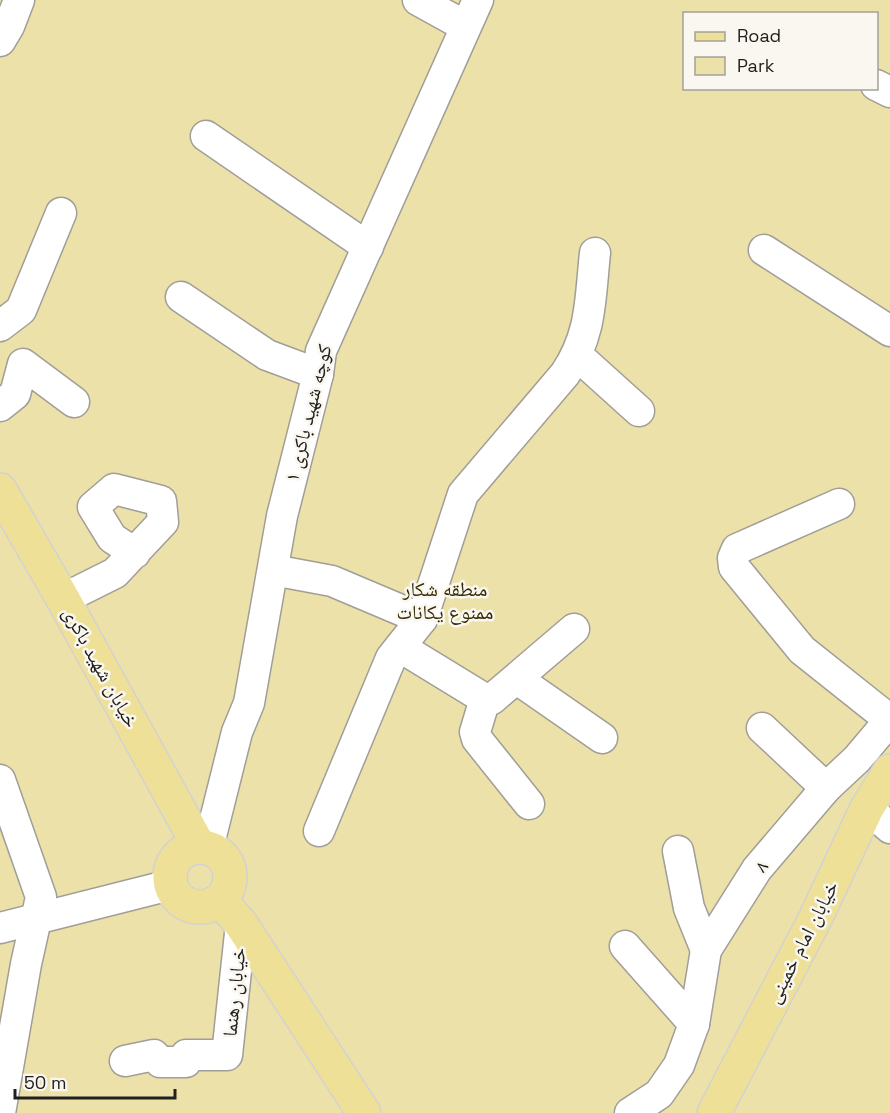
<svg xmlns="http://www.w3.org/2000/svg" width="890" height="1113" font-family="'Space Grotesk','Noto Naskh Arabic',sans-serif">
<rect width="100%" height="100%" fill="#f9f7ef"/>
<path fill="#ede1aa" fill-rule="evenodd" d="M 0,0 L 890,0 L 890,1113 L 0,1113 ZM 684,14 L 876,14 L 876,88 L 684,88 Z"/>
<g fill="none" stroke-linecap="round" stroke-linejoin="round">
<g stroke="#a09e97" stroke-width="33">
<g id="minor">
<path d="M 418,0 L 465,26"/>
<path d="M 0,41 L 9,26 L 19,0"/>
<path d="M 876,85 L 890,92"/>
<path d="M 206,136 L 368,247"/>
<path d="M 764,250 L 890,331"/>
<path d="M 181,297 L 267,355 L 318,374"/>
<path d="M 0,326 L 21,310 L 61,213"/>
<path d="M 578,356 L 639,411"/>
<path d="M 0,406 L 15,394 L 23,364 L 74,402"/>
<path d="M 839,504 L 737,549 L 733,558 L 734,567 L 802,650 L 890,720"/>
<path d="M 273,570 L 332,581 L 422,619"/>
<path d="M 63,599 L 115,573 L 163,522 L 161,501 L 114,489 L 93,507 L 112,538 L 135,553"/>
<path d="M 400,647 L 485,699 L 492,699 L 574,629"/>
<path d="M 517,679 L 602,738"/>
<path d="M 485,699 L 475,732 L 477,739 L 529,804"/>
<path d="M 762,728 L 826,788 L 857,759 L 890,720"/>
<path d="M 0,780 L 41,897 L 26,964 L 0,1113"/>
<path d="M 867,808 L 890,828"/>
<path d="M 319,831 L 391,658 L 422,619 L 463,494 L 565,374 C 592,334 590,299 595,253"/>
<path d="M 208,848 L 237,732 L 249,703 L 282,516 L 318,374 L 321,351 L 478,0"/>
<path d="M 678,851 L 689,908 L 706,950"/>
<path d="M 0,928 L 170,885"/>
<path d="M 625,946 L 694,1024"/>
<path d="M 125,1061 L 154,1055 L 160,1062 L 186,1062 L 186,1055 L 227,1055 L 241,924"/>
<path d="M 630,1113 L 659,1094 L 679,1065 L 694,1024 L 706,950 L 757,869 L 826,788"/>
</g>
</g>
<g stroke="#d3d2d2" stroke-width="36">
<g id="major">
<path d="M 0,490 L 63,599 L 199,846"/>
<circle cx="200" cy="877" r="30"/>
<path d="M 220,900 L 241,924 L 364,1113"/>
<path d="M 714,1113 L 816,917 L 867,808 L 890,771"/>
</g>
</g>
<use href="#minor" stroke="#fff" stroke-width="30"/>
<use href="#major" stroke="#efe097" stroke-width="33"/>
</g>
<g text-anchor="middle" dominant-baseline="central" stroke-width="5" stroke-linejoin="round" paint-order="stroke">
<g font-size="20" fill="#21201e" stroke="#f9f7ef">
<text transform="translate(308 413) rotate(-76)">کوچه شهید باکری ۱</text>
<text transform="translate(101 667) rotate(61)">خیابان شهید باکری</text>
<text transform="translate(761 866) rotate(-52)">۸</text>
<text transform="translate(802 942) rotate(-63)">خیابان امام خمینی</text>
<text transform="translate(234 992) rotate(-84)">خیابان رهنما</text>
</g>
<g font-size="20" fill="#342c04" stroke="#f9f7ef">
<text x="445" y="589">منطقه شکار<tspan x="445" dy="23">ممنوع یکانات</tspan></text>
</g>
</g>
<rect x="683" y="12" width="195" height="78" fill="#f9f7ef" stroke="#a3a19b" stroke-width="1.5"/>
<rect x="695" y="32" width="30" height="9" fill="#efe097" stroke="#a3a19b" stroke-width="1.5"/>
<text x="737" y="42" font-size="18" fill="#21201e">Road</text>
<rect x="695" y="57" width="30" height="18" fill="#ede1aa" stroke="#a3a19b" stroke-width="1.5"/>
<text x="737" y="72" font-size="18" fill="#21201e">Park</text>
<path d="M15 1089v9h160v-9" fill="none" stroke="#21201e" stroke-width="3"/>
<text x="24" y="1089" font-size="18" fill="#21201e" stroke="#f9f7ef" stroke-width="4.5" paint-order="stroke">50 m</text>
</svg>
